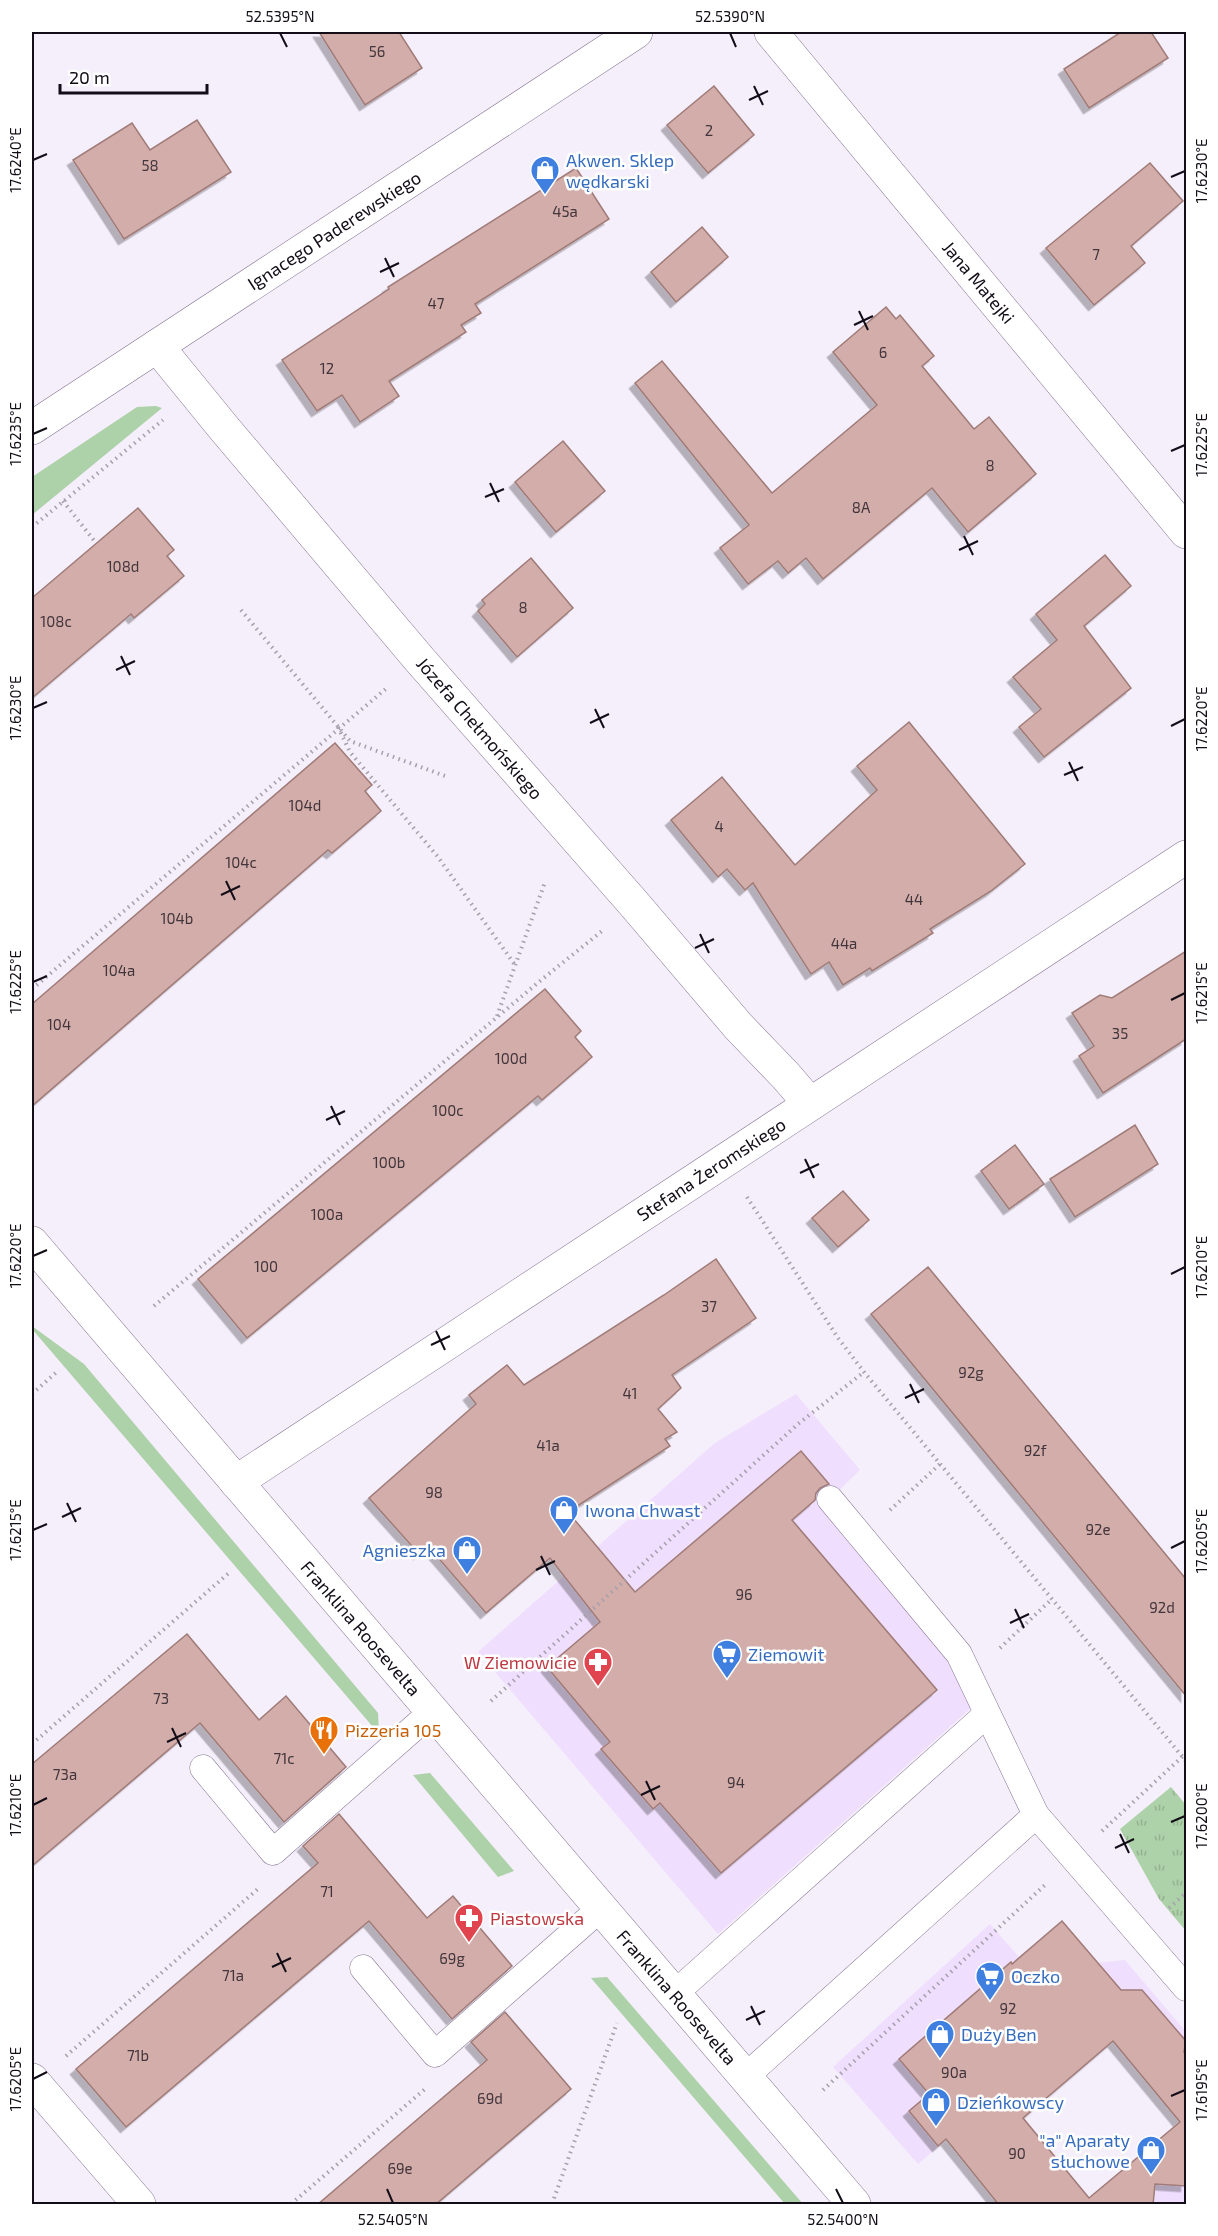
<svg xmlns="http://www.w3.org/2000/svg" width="1218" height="2236" font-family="'Exo 2',sans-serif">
<defs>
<pattern id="park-tufts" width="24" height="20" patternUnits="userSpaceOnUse" patternTransform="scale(1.5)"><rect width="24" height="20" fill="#add1a8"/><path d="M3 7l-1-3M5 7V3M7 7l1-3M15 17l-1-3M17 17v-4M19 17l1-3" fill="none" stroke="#94b290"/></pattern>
<filter id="shadow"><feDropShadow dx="-5.5" dy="5.5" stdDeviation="0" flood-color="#0004"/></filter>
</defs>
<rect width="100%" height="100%" fill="#f5eefb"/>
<g fill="#efdefd">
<path d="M 796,1394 L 860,1470 L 830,1499 L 950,1659 L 972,1707 L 718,1934 L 478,1652 L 715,1443 Z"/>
<path d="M 990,1924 L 1054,1997 L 1096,1963 L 1125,1960 L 1186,2032 L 1186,2204 L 1045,2204 L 1075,2180 L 1089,2198 L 1180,2122 L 1113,2042 L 1054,2091 L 1032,2066 L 918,2164 L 833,2067 Z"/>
</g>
<g fill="#add1a8">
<path d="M 156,406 L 162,408 L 32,515 L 32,477 L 137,407 Z"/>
<path d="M 32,1326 L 84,1364 L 378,1713 L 379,1734 L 32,1329 Z"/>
<path d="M 430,1773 L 514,1871 L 498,1877 L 413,1775 Z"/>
<path d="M 607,1977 L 803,2204 L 785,2204 L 591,1978 Z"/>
</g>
<path fill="url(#park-tufts)" d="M 1171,1787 L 1186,1805 L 1186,1931 L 1159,1899 L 1120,1829 Z"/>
<g fill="#d3ada9" stroke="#9f7b78" stroke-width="1.5" fill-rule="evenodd" filter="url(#shadow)">
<path d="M 319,32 L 399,32 L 422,68 L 365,105 Z"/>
<path d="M 1121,32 L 1151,32 L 1168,58 L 1089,108 L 1064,69 Z"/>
<path d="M 714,86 L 754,135 L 708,173 L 667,125 Z"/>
<path d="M 197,120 L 231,172 L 124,239 L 73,160 L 132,123 L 150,150 Z"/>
<path d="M 1150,163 L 1183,201 L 1131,246 L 1145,263 L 1094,305 L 1046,248 Z"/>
<path d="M 576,168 L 609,219 L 475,304 L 481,313 L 461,325 L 466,332 L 389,381 L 399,396 L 360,422 L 342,395 L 317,411 L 282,360 L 389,289 L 388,287 Z"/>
<path d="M 702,227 L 728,257 L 676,302 L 651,272 Z"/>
<path d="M 886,307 L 896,319 L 900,315 L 934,356 L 922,366 L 974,429 L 989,417 L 1036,474 L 968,532 L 932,488 L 823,579 L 806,558 L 788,573 L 778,561 L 748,584 L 720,548 L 749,525 L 635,383 L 662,361 L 772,493 L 877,405 L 833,352 Z"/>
<path d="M 563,441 L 605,491 L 556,532 L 515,482 Z"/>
<path d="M 138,508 L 174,550 L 167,556 L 184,576 L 134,618 L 131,614 L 32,698 L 32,598 Z"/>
<path d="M 1105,555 L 1131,586 L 1084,626 L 1131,688 L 1044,757 L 1019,727 L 1041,709 L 1013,677 L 1057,640 L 1036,614 Z"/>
<path d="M 531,558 L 573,608 L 517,657 L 478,611 L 485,604 L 482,600 Z"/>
<path d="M 909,722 L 1025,864 L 991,891 L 930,929 L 933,933 L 872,971 L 870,968 L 843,985 L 829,962 L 811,974 L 753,883 L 745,890 L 727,869 L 718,877 L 671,820 L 722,777 L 795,865 L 877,790 L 857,766 Z"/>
<path d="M 335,743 L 372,785 L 365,791 L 381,811 L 332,853 L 328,850 L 32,1106 L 32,1004 Z"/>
<path d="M 1186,951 L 1186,1039 L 1103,1093 L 1079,1056 L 1094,1046 L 1072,1013 L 1100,995 L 1112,998 Z"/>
<path d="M 545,989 L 581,1031 L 575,1037 L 592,1057 L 542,1100 L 538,1096 L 247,1338 L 198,1279 Z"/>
<path d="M 1135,1125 L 1158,1164 L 1075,1217 L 1050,1179 Z"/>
<path d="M 1015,1145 L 1044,1184 L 1009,1209 L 981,1171 Z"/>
<path d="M 843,1191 L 869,1220 L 838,1247 L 812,1218 Z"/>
<path d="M 716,1259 L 756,1318 L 672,1375 L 681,1388 L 658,1409 L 677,1432 L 665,1439 L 670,1446 L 568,1512 L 635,1592 L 801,1451 L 829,1484 L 820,1488 L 816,1493 L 815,1500 L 792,1520 L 937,1690 L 721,1873 L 660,1803 L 653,1809 L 601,1749 L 610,1742 L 547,1667 L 600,1622 L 550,1558 L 486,1613 L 428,1546 L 419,1554 L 369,1498 L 476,1404 L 469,1395 L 507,1365 L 524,1385 L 664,1295 Z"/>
<path d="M 928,1267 L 1186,1579 L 1186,1696 L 871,1314 Z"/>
<path d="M 187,1634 L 259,1720 L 286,1696 L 346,1767 L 284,1822 L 200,1723 L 32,1866 L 32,1764 Z"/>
<path d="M 339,1814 L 427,1918 L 453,1896 L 512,1966 L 452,2019 L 369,1921 L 126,2127 L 76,2069 L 318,1863 L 303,1846 Z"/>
<path d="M 1062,1921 L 1121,1990 L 1142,1990 L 1186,2041 L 1184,2052 L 1186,2055 L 1186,2186 L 1155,2184 L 1153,2205 L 999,2205 L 946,2139 L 938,2146 L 909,2111 L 929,2094 L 899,2059 L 1011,1962 L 1012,1964 ZM 1113,2041 L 1180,2122 L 1089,2198 L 1023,2118 Z"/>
<path d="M 505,2012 L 571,2089 L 435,2205 L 317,2205 L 487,2060 L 471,2042 Z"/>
</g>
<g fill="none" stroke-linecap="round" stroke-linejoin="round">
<g stroke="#867692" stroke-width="27">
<g id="service">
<path d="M 830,1499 L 959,1654 L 1036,1815 L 1186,1988"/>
<path d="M 203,1768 L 273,1852 L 433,1711"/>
<path d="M 363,1968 L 435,2054 L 601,1908"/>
<path d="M 674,1994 L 987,1714"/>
<path d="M 745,2077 L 1036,1815"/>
</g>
</g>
<g stroke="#867692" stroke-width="34">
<g id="minor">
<path d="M 771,32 L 1186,532"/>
<path d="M 157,346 L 223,427 L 420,660 L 635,905 L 738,1026 L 786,1076 L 810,1104"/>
<path d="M 32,428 L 636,32"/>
<path d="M 236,1482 L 1186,857"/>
<path d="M 32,2080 L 139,2204"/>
</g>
</g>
<g stroke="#867692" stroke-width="34">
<path id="tertiary" d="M 32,1243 L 854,2204"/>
</g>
<g stroke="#a6a0ac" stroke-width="4" stroke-dasharray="1.5 4.5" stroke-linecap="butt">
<path d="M 63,501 L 96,543"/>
<path d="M 32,527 L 163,420"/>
<path d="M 241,610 L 350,741 L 448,777"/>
<path d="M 338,727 L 350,752 L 438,857 L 515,965"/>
<path d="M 32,989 L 388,687"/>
<path d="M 497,1016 L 545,882"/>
<path d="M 747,1197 L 838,1338 L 864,1372 L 1186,1761"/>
<path d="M 154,1306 L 540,981 L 602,931"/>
<path d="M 32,1394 L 59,1370"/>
<path d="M 890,1510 L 940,1464"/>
<path d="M 1000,1648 L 1052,1599"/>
<path d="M 491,1701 L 798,1424 L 864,1372"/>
<path d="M 32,1744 L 230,1572"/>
<path d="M 1102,1831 L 1183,1756"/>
<path d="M 1169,1908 L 1186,1893"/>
<path d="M 66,2056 L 259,1888"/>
<path d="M 823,2090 L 1046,1884"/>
<path d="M 291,2204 L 425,2089"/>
<path d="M 552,2204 L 617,2023"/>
</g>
<use href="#service" stroke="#fff" stroke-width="26"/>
<use href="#minor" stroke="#fff" stroke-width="33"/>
<use href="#tertiary" stroke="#fff" stroke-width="33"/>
</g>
<path fill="none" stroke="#120d17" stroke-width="2" d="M 280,33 L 287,47M 730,33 L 736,47M 754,86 L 763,105M 749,100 L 768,91M 33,160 L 47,154M 1171,177 L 1185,171M 385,258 L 394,277M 380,272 L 399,263M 859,311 L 868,330M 854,325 L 873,316M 33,434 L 47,428M 1171,451 L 1185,445M 490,483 L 499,502M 485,497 L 504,489M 964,536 L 973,555M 959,550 L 978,541M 121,656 L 130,675M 116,670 L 135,661M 33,708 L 47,702M 595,709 L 604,728M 590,723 L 609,714M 1171,726 L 1185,719M 1069,762 L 1078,781M 1064,775 L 1083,767M 226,881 L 235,900M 221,895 L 240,886M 700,934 L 709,953M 695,948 L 714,939M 33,982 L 47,976M 1171,1000 L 1185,993M 331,1106 L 340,1125M 326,1120 L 345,1111M 805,1159 L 814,1178M 800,1173 L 819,1164M 33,1256 L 47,1250M 1171,1274 L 1185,1267M 436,1331 L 445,1350M 431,1345 L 450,1336M 910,1384 L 919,1403M 905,1398 L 924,1389M 67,1503 L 76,1522M 62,1517 L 81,1508M 33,1530 L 47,1524M 1171,1548 L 1185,1541M 541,1556 L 550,1575M 536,1570 L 555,1561M 1015,1609 L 1024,1628M 1010,1623 L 1029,1614M 172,1728 L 181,1747M 167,1742 L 186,1733M 646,1781 L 655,1800M 641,1795 L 660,1786M 33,1805 L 47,1798M 1171,1822 L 1185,1816M 1120,1834 L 1129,1853M 1115,1848 L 1134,1839M 277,1953 L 286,1972M 272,1967 L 291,1958M 751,2006 L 760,2025M 746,2020 L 765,2011M 33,2079 L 47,2072M 1171,2096 L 1185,2090M 387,2189 L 393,2203M 836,2189 L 843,2203"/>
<defs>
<g id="shop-pin" transform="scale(1.5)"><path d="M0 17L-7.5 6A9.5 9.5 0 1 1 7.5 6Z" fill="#3f7fe0" stroke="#fff"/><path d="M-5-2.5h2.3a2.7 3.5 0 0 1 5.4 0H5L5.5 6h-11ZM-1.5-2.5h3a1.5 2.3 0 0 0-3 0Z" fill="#fff"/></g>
<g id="supermarket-pin" transform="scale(1.5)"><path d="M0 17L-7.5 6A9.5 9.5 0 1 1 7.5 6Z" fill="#3f7fe0" stroke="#fff"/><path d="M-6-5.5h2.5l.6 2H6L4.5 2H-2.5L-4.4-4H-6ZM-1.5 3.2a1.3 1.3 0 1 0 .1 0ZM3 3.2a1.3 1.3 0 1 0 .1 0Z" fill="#fff"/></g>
<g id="pharmacy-pin" transform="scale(1.5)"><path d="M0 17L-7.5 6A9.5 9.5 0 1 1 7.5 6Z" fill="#e0444e" stroke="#fff"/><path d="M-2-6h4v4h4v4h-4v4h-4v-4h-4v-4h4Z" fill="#fff"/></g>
<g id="restaurant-pin" transform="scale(1.5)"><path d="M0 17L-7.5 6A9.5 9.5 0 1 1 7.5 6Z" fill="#e8710a" stroke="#fff"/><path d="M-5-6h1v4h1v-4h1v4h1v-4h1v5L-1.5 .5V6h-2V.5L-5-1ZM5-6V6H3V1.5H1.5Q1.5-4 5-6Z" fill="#fff"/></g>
</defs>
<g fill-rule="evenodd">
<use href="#shop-pin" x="545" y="170"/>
<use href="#shop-pin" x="564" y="1510"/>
<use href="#shop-pin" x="467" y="1550"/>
<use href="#supermarket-pin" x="727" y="1654"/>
<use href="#pharmacy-pin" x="598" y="1662"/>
<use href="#restaurant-pin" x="324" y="1730"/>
<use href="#pharmacy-pin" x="469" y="1918"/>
<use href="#supermarket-pin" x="990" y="1976"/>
<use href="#shop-pin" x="940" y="2034"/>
<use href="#shop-pin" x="936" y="2102"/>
<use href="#shop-pin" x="1151" y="2150"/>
</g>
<g text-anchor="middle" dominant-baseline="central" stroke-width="5" stroke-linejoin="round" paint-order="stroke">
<g font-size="15" fill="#42353c">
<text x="377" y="51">56</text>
<text x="709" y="130">2</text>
<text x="150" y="165">58</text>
<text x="565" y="211">45a</text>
<text x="1096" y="254">7</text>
<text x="436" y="303">47</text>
<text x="883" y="352">6</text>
<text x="327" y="368">12</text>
<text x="990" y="465">8</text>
<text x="861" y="507">8A</text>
<text x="123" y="566">108d</text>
<text x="523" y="607">8</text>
<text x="56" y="621">108c</text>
<text x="305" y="805">104d</text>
<text x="719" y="826">4</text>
<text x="241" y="862">104c</text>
<text x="914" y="899">44</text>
<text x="177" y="918">104b</text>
<text x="844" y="943">44a</text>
<text x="119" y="970">104a</text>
<text x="59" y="1024">104</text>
<text x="1120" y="1033">35</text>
<text x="511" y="1058">100d</text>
<text x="448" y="1110">100c</text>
<text x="389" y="1162">100b</text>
<text x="327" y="1214">100a</text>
<text x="266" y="1266">100</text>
<text x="709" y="1306">37</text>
<text x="971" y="1372">92g</text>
<text x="630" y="1393">41</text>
<text x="548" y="1445">41a</text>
<text x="1035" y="1450">92f</text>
<text x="434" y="1492">98</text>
<text x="1098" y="1529">92e</text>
<text x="744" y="1594">96</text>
<text x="1162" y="1607">92d</text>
<text x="161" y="1698">73</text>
<text x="284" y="1758">71c</text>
<text x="65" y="1774">73a</text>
<text x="736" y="1782">94</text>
<text x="327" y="1891">71</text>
<text x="452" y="1958">69g</text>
<text x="233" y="1975">71a</text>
<text x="1008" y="2008">92</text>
<text x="138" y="2055">71b</text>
<text x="954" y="2072">90a</text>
<text x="490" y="2098">69d</text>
<text x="1017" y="2153">90</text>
<text x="400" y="2168">69e</text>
</g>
<g font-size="18" fill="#366cbe" stroke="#fff" text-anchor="start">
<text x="566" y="160">Akwen. Sklep<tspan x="566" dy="21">wędkarski</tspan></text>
<text x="585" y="1510">Iwona Chwast</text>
<text x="446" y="1550" text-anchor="end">Agnieszka</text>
<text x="748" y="1654">Ziemowit</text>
<text x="1011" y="1976">Oczko</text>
<text x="961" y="2034">Duży Ben</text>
<text x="957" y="2102">Dzieńkowscy</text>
<text x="1130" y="2140" text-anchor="end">"a" Aparaty<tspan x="1130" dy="21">słuchowe</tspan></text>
</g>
<g font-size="18" fill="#120d17" stroke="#fff">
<text transform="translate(334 230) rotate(-33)">Ignacego Paderewskiego</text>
<text transform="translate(979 282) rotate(50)">Jana Matejki</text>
<text transform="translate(480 728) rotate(49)">Józefa Chełmońskiego</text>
<text transform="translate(711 1169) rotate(-33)">Stefana Żeromskiego</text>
<text transform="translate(361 1628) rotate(49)">Franklina Roosevelta</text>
<text transform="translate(677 1997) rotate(49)">Franklina Roosevelta</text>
</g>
<g font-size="18" fill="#be3a42" stroke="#fff" text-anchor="end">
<text x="577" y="1662">W Ziemowicie</text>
<text x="490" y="1918" text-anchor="start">Piastowska</text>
</g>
<g font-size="18" fill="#c56008" stroke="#fff" text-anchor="start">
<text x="345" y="1730">Pizzeria 105</text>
</g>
</g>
<rect width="1218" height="2236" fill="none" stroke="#ffffff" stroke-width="66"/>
<path d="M60 84v9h147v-9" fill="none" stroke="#120d17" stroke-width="3"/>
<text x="69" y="84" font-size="18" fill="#120d17" stroke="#ffffff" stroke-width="4.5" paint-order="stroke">20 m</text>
<rect x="33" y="33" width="1152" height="2170" fill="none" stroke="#120d17" stroke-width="2"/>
<g font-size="15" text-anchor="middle" fill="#120d17">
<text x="280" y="22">52.5395°N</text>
<text x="730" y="22">52.5390°N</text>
<text transform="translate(16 160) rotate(-90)" y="5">17.6240°E</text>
<text transform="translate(1202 171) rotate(-90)" y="5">17.6230°E</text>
<text transform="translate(16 434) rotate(-90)" y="5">17.6235°E</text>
<text transform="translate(1202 445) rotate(-90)" y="5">17.6225°E</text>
<text transform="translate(16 708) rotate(-90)" y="5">17.6230°E</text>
<text transform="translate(1202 719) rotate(-90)" y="5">17.6220°E</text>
<text transform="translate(16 982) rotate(-90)" y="5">17.6225°E</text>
<text transform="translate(1202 993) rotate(-90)" y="5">17.6215°E</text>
<text transform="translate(16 1256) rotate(-90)" y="5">17.6220°E</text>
<text transform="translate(1202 1267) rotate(-90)" y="5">17.6210°E</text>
<text transform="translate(16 1530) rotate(-90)" y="5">17.6215°E</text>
<text transform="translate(1202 1541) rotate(-90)" y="5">17.6205°E</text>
<text transform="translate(16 1805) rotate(-90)" y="5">17.6210°E</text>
<text transform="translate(1202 1816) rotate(-90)" y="5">17.6200°E</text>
<text transform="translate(16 2079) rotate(-90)" y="5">17.6205°E</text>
<text transform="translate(1202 2090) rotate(-90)" y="5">17.6195°E</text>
<text x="393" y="2225">52.5405°N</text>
<text x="843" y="2225">52.5400°N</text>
</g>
</svg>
